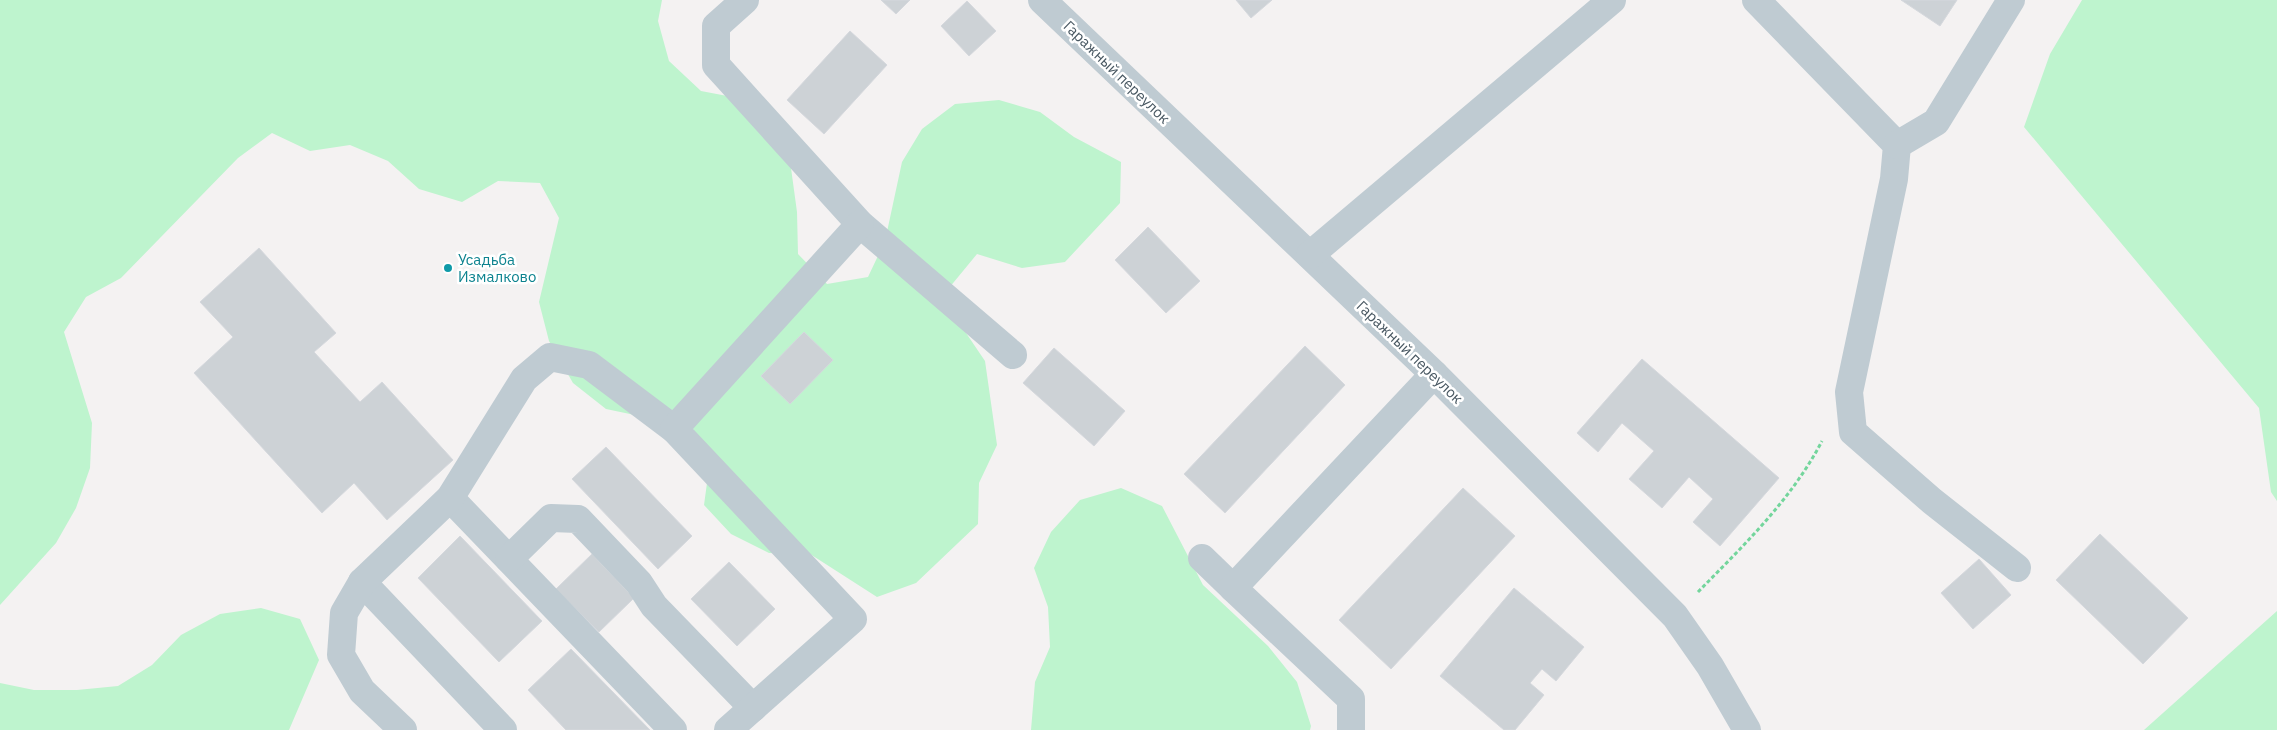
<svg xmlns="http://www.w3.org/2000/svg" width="2277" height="730" font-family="'IBM Plex Sans',sans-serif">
<rect width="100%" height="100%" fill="#f4f2f2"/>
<g fill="#bef4ce">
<path d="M 0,0 L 662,0 L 658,21 L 669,61 L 701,91 L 743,99 L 791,168 L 797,212 L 798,254 L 827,284 L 868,277 L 885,241 L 902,162 L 922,129 L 955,104 L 999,100 L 1040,112 L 1074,137 L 1121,162 L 1120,203 L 1065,262 L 1022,268 L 977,254 L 949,288 L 962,327 L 985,361 L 997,445 L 979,483 L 978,524 L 916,583 L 877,597 L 810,554 L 769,553 L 731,534 L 704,505 L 710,461 L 692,427 L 606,409 L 573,383 L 549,341 L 539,302 L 559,218 L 540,183 L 498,181 L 462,202 L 419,189 L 388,161 L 350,145 L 310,151 L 272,133 L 238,158 L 121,278 L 86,297 L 64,332 L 92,423 L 90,468 L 76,508 L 56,543 L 0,605 Z"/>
<path d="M 2082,0 L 2277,0 L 2277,501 L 2271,492 L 2259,408 L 2024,127 L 2050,54 Z"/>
<path d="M 1121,488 L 1162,506 L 1203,585 L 1268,646 L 1297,682 L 1311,726 L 1310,730 L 1031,730 L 1035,682 L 1050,647 L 1048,607 L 1034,568 L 1051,532 L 1080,500 Z"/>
<path d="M 261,608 L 300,619 L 319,660 L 289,730 L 0,730 L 0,683 L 34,690 L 77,690 L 118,686 L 152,665 L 181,635 L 220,614 Z"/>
<path d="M 2277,611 L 2277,730 L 2144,730 Z"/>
</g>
<g fill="#cdd2d6" stroke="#d5d8dd">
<path d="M 881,0 L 910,0 L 896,14 Z"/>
<path d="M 1236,0 L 1272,0 L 1251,18 Z"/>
<path d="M 1901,0 L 1957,0 L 1940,26 Z"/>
<path d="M 967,1 L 996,31 L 969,56 L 941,26 Z"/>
<path d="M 850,31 L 887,65 L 824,134 L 787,100 Z"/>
<path d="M 1148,227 L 1200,281 L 1166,313 L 1115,260 Z"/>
<path d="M 259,248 L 336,333 L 314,352 L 360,402 L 382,382 L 453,460 L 387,520 L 354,483 L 322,513 L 194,373 L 233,337 L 200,302 Z"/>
<path d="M 804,332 L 833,360 L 790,404 L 761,376 Z"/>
<path d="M 1305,346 L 1345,385 L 1225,513 L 1184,474 Z"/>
<path d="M 1054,348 L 1125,411 L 1094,446 L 1023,383 Z"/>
<path d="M 1642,359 L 1779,478 L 1720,546 L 1693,522 L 1713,499 L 1689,477 L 1662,508 L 1629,479 L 1654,451 L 1622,423 L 1598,452 L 1577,433 Z"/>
<path d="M 606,447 L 692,536 L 658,569 L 572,479 Z"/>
<path d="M 1463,488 L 1515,536 L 1391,669 L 1339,620 Z"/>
<path d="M 2100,534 L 2188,618 L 2143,664 L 2056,580 Z"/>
<path d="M 460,536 L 542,621 L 499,662 L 418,578 Z"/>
<path d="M 592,554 L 634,598 L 599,632 L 556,589 Z"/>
<path d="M 1979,559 L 2011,595 L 1973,629 L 1941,593 Z"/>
<path d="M 729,562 L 775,609 L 737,646 L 691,599 Z"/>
<path d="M 1514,588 L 1584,647 L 1556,681 L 1542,669 L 1530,683 L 1544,695 L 1515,730 L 1504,730 L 1440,676 Z"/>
<path d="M 571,649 L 650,730 L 566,730 L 528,690 Z"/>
</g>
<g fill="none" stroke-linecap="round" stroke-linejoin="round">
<path stroke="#73d59c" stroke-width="3" stroke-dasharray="4 2.5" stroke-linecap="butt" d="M 1698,592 C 1743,546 1792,499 1822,441"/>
<g stroke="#bfcbd2" stroke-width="28">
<path d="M 745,0 L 716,26 L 716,65 L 860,224 L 1013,355"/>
<path d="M 1042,0 L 1434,374 L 1675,616 L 1710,666 L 1747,730"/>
<path d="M 1756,0 L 1897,145 L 1894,179 L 1849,392 L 1853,432 L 1932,501 L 2017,568"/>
<path d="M 1897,145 L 1936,122 L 2011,0"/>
<path d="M 1310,255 L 1612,0"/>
<path d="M 450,498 L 673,730"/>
<path d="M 1202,558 L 1233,588"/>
<path d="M 509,559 L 551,518 L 578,519 L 639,583 L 654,606 L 753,708"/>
<path d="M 362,582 L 503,730"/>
<path d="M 403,730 L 362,691 L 341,655 L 344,613 L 362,582 L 450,498 L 524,379 L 550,357 L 589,365 L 674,429"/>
<path d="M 728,730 L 853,619 L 674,429 L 860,224"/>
<path d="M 1351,730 L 1351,699 L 1233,588 L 1434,374"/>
</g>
</g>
<circle fill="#0f9aa8" stroke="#fff" stroke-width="2" cx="448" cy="268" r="5"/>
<g text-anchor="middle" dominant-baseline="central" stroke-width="5" stroke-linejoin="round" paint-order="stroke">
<g font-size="15" fill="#485761" stroke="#fff">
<text transform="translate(1117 72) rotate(44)">Гаражный переулок</text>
<text transform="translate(1410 352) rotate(44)">Гаражный переулок</text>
</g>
<g font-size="15" fill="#0d838f" stroke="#fff" text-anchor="start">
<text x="458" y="259">Усадьба<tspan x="458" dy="17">Измалково</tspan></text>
</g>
</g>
</svg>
